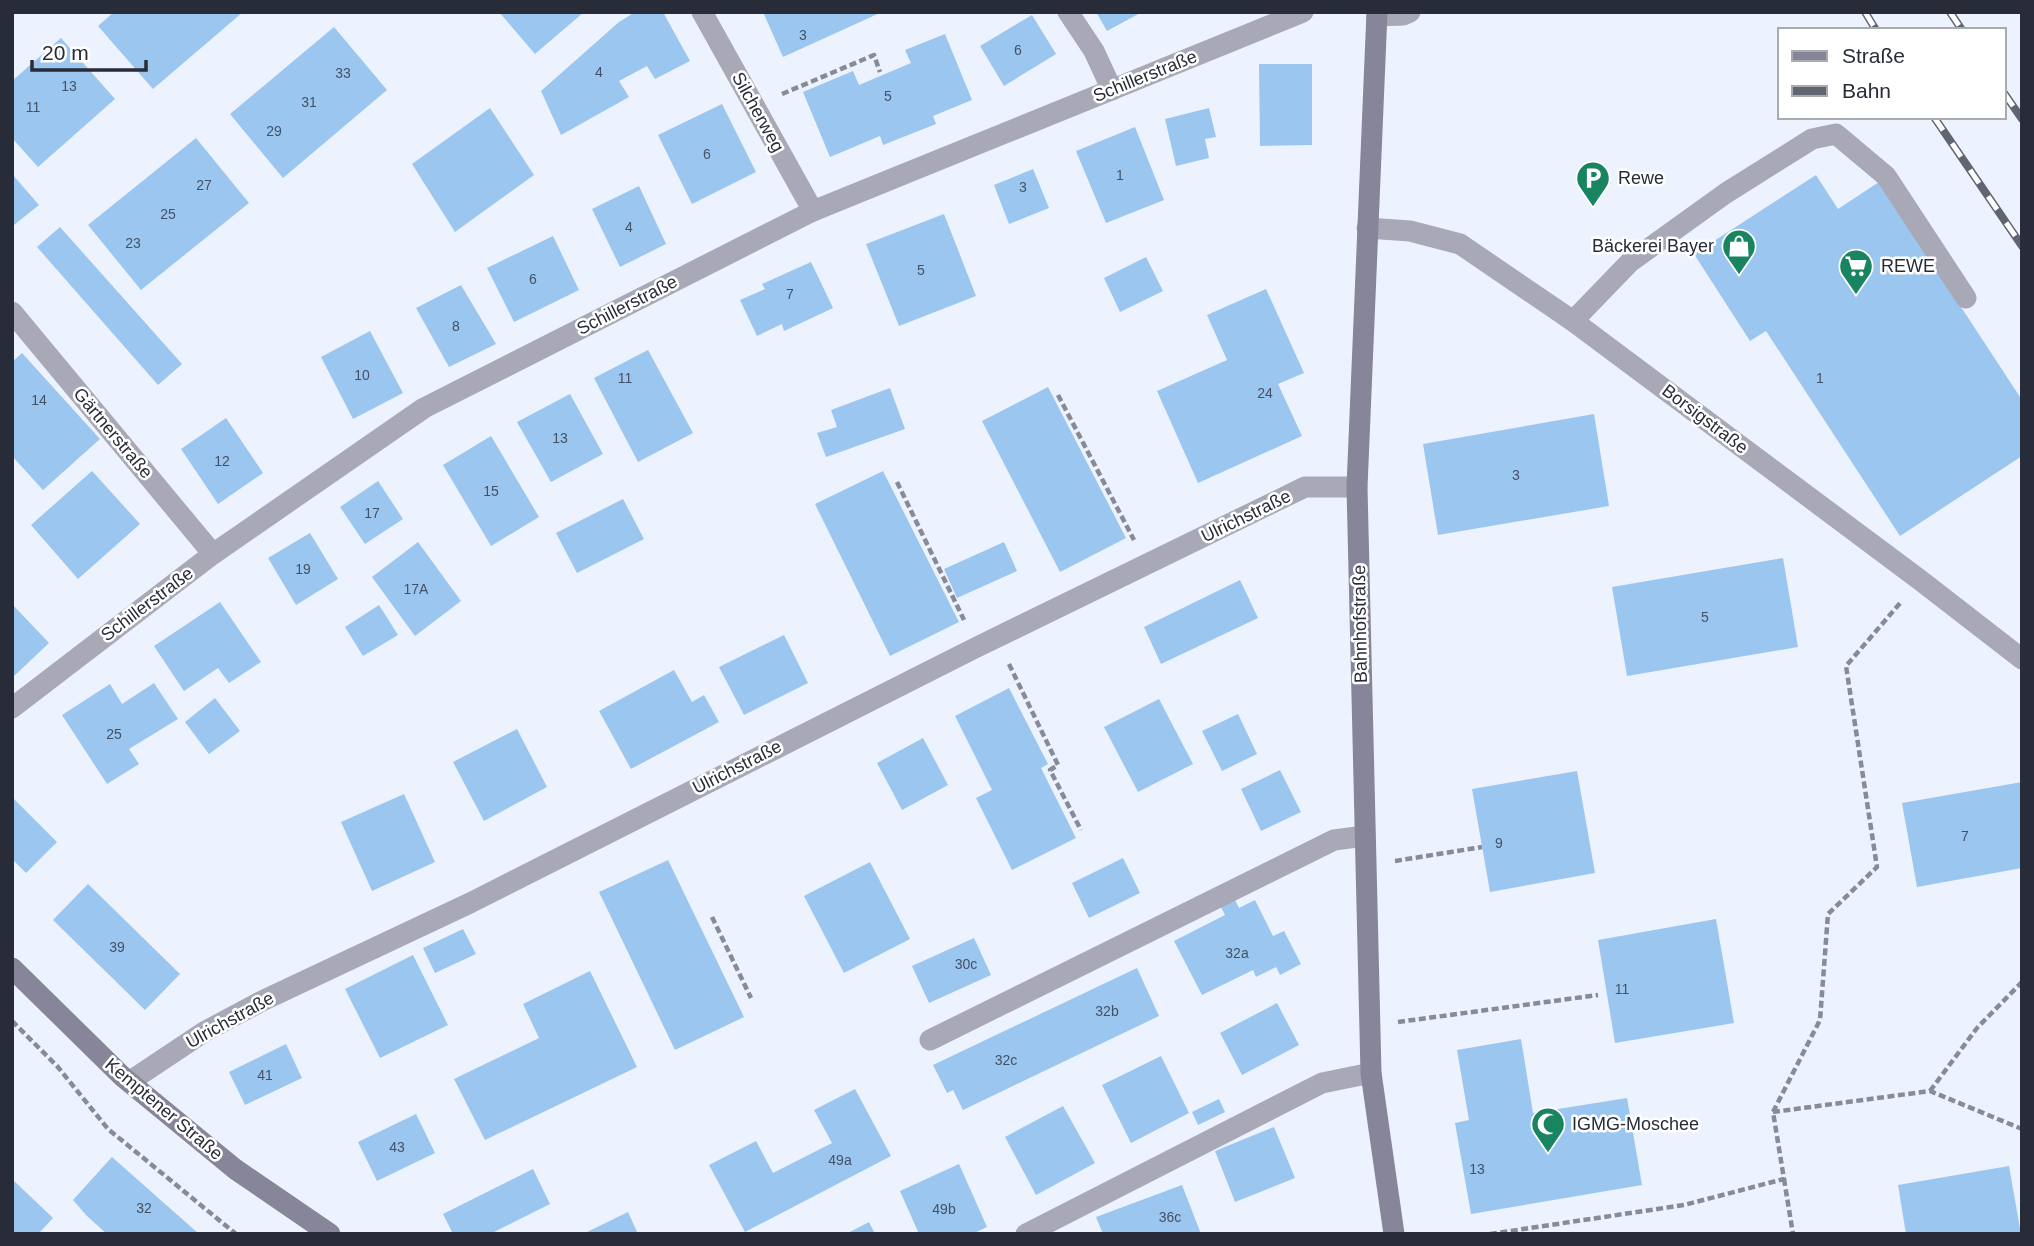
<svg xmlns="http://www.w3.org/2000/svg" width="2034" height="1246" font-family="Helvetica,sans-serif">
<rect width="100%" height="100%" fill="#edf2ff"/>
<g fill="#9bc6ef">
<path d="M 114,12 L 243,12 L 153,89 L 98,26 Z"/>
<path d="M 499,12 L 584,12 L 535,54 Z"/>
<path d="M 635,12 L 663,12 L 690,61 L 655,79 L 647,66 L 619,81 L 629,97 L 561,135 L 541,91 L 619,22 Z"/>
<path d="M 763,12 L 882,12 L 783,57 Z"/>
<path d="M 1096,12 L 1142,12 L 1107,31 Z"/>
<path d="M 1032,15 L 1056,54 L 1004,86 L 980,46 Z"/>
<path d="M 334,27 L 387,90 L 283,178 L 230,114 Z"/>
<path d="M 945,34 L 972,100 L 933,116 L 936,124 L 883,145 L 880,136 L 830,157 L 803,92 L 853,71 L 859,85 L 911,63 L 905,50 Z"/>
<path d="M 61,38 L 115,99 L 38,167 L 12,138 L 12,81 Z"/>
<path d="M 1259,64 L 1312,64 L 1312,145 L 1260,146 Z"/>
<path d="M 722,104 L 756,172 L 692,204 L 658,135 Z"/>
<path d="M 490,108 L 534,175 L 455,232 L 412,164 Z"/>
<path d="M 1209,108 L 1216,137 L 1205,139 L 1209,158 L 1176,166 L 1165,119 Z"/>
<path d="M 1135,127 L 1164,200 L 1106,223 L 1076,151 Z"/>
<path d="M 196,138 L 249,203 L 141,290 L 88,225 Z"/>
<path d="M 1033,169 L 1049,208 L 1009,224 L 994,185 Z"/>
<path d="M 12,174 L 39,205 L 14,225 L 12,224 Z"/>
<path d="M 1816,175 L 1838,209 L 1879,182 L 2022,400 L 2022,456 L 1900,536 L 1766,331 L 1750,341 L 1694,254 Z"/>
<path d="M 639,186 L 666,244 L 620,267 L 592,209 Z"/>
<path d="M 944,214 L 976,296 L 899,326 L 866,244 Z"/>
<path d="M 60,227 L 182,364 L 158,385 L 37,247 Z"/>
<path d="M 553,236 L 579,290 L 514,322 L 487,268 Z"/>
<path d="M 1146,257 L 1163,291 L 1120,312 L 1104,278 Z"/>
<path d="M 811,262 L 833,308 L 784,331 L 782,324 L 757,336 L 740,300 L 765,289 L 762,284 Z"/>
<path d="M 461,285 L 496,344 L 449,367 L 416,308 Z"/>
<path d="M 1266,289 L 1304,373 L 1278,384 L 1302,436 L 1198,483 L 1157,391 L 1227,360 L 1207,315 Z"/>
<path d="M 370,331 L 403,393 L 353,419 L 321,357 Z"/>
<path d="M 648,350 L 693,433 L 638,462 L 594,378 Z"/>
<path d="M 22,353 L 100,439 L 43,490 L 12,456 L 12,362 Z"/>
<path d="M 1048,387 L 1126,538 L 1060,572 L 982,421 Z"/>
<path d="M 890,388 L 905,429 L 826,457 L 817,433 L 837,427 L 831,410 Z"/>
<path d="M 570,394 L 603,454 L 551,482 L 517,422 Z"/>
<path d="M 1594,414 L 1609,506 L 1438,535 L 1423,444 Z"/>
<path d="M 226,418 L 263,473 L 218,504 L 181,449 Z"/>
<path d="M 491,436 L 539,517 L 491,546 L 443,465 Z"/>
<path d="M 92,471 L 140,524 L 78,579 L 31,525 Z"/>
<path d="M 883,471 L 959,622 L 890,656 L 815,504 Z"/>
<path d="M 378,481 L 403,519 L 365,544 L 340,507 Z"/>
<path d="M 623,499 L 644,539 L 577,573 L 556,533 Z"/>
<path d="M 310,533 L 338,579 L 296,605 L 268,558 Z"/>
<path d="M 418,542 L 461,601 L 415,636 L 372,577 Z"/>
<path d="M 1004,542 L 1017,571 L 957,598 L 944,569 Z"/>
<path d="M 1783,558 L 1798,647 L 1627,676 L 1612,587 Z"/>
<path d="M 1240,580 L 1258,618 L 1161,664 L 1144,627 Z"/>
<path d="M 220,602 L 261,662 L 229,683 L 218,668 L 184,691 L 154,646 Z"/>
<path d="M 12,604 L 49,643 L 12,678 Z"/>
<path d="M 379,605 L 398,635 L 363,656 L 345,627 Z"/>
<path d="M 784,635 L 808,683 L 744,715 L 719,667 Z"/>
<path d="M 674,670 L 692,702 L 704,695 L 719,722 L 631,769 L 599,711 Z"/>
<path d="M 154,683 L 178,719 L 129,749 L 139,764 L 107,784 L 62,715 L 110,684 L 122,704 Z"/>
<path d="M 1009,688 L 1048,764 L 1041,768 L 1076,838 L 1012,870 L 976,798 L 992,790 L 955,716 Z"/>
<path d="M 215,698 L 240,731 L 209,754 L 185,722 Z"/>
<path d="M 1159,699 L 1193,764 L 1138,792 L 1104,727 Z"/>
<path d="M 1238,714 L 1257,754 L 1222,771 L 1202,731 Z"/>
<path d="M 517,729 L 547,787 L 484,821 L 453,762 Z"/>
<path d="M 923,738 L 948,785 L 902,810 L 877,763 Z"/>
<path d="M 1280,770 L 1301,812 L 1261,831 L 1241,789 Z"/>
<path d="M 1577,771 L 1595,873 L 1490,892 L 1472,789 Z"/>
<path d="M 2022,782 L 2022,868 L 1917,887 L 1902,803 Z"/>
<path d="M 404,794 L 435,862 L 372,891 L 341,822 Z"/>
<path d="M 12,797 L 57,842 L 26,873 L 12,859 Z"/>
<path d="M 1123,858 L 1140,893 L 1089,918 L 1072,883 Z"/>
<path d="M 668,860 L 744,1017 L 675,1050 L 599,892 Z"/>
<path d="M 870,862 L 910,939 L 844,973 L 804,896 Z"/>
<path d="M 88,884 L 180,974 L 145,1010 L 53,920 Z"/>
<path d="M 1235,900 L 1239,908 L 1255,900 L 1273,936 L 1284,931 L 1301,964 L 1280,975 L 1276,967 L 1256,977 L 1253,970 L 1202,995 L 1174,941 L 1225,915 L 1221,907 Z"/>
<path d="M 1716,919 L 1734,1023 L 1615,1043 L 1598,940 Z"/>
<path d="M 463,929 L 476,954 L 435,973 L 423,948 Z"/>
<path d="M 974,938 L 991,975 L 929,1003 L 912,966 Z"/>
<path d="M 413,955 L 448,1025 L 380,1058 L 345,989 Z"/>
<path d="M 1137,968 L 1159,1016 L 963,1110 L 953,1090 L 947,1093 L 933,1065 Z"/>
<path d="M 590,971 L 637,1067 L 485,1140 L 454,1079 L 539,1038 L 523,1004 Z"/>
<path d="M 1277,1003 L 1299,1045 L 1242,1075 L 1220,1033 Z"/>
<path d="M 1521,1039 L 1533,1113 L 1627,1098 L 1642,1185 L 1471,1214 L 1455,1123 L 1469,1120 L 1457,1050 Z"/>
<path d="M 286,1044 L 302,1078 L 245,1105 L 229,1072 Z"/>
<path d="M 1161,1056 L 1189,1113 L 1131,1143 L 1102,1085 Z"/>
<path d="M 855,1089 L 891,1156 L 745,1232 L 709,1165 L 756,1141 L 773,1173 L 832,1143 L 814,1110 Z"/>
<path d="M 1219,1099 L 1225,1112 L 1198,1125 L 1192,1112 Z"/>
<path d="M 1063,1106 L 1095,1163 L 1036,1195 L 1005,1137 Z"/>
<path d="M 416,1114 L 435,1153 L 377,1181 L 358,1142 Z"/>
<path d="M 1274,1127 L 1295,1178 L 1235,1202 L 1215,1151 Z"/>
<path d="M 112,1157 L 199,1234 L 107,1234 L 87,1216 L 73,1200 Z"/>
<path d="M 959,1164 L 987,1227 L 972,1234 L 919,1234 L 900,1191 Z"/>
<path d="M 2009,1166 L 2021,1234 L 1906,1234 L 1898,1185 Z"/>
<path d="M 533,1169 L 550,1204 L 490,1234 L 453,1234 L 443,1214 Z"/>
<path d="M 12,1179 L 53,1218 L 38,1234 L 12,1234 Z"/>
<path d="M 1182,1185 L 1201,1234 L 1103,1234 L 1096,1217 Z"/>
<path d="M 628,1212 L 638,1234 L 583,1234 Z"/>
<path d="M 869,1222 L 875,1234 L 846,1234 Z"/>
</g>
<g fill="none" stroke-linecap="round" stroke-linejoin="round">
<g stroke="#868b97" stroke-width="4.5" stroke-dasharray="7 3.5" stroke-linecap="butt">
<path d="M 782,94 L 874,55 L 880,72"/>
<path d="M 1058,395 L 1134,540"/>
<path d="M 897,482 L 964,620"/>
<path d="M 1009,664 L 1058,765 L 1050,770 L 1081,830"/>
<path d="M 1395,861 L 1482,847"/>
<path d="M 712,917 L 751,998"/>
<path d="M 12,1021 L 57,1066 L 108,1129 L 236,1234"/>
<path d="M 1398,1022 L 1598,995"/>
<path d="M 1930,1091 L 1977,1028 L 2022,982"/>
<path d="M 1773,1112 L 1930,1091 L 2022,1129"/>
<path d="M 1784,1179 L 1793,1234"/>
<path d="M 1490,1234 L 1684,1205 L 1784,1179 L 1773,1112 L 1820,1020 L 1828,914 L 1877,867 L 1846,666 L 1901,602"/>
</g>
<g stroke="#a9a8b7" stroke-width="21">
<path d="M 1377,16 L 1403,15 L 1410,12"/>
<path d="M 1573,321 L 1630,262 L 1726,193 L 1812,139 L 1836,134 L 1886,176 L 1966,298"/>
<path d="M 930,1040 L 1334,840 L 1365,836"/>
<path d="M 1026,1234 L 1322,1083 L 1371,1073"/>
</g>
<g stroke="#a9a8b7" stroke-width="21">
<path d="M 702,12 L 813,211"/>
<path d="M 1068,12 L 1094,51 L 1112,90"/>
<path d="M 1367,228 L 1410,231 L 1460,244 L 1573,321 L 1920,580 L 2022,659"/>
<path d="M 12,312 L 213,554"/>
<path d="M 12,708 L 213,554 L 424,408 L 813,211 L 1303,12"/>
<path d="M 129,1082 L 204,1032 L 262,1001 L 470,903 L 977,647 L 1305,487 L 1357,487"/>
</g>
<g stroke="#878599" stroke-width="21">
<path d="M 1377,12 L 1357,487 L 1371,1073 L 1394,1234"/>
<path d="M 12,968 L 123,1077 L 235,1169 L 330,1234"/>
</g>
<g stroke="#616572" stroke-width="8">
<g id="rail">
<path d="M 1865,12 L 1876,30"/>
<path d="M 1950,12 L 1962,30"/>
<path d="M 2004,93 L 2022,119"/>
<path d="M 1934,117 L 2022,246"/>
</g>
</g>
<use href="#rail" stroke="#fff" stroke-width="5" stroke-dasharray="16" stroke-linecap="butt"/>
</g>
<defs>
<g id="parking-pin" transform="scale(1.75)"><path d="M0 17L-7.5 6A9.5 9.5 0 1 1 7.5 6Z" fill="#198460" stroke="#fff"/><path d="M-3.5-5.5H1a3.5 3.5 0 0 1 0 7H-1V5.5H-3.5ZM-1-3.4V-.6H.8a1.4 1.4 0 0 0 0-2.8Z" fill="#fff"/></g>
<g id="shop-pin" transform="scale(1.75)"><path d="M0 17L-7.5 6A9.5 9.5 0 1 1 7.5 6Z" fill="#198460" stroke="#fff"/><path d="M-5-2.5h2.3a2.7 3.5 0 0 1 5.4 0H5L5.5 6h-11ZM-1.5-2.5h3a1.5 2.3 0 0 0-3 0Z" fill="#fff"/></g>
<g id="supermarket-pin" transform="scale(1.75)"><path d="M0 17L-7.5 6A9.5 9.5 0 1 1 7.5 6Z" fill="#198460" stroke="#fff"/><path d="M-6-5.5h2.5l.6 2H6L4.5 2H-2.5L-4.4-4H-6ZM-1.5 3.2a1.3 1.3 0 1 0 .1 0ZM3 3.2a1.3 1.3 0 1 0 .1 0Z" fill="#fff"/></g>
<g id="mosque-pin" transform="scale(1.75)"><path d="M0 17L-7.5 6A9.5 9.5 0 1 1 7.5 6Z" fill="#198460" stroke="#fff"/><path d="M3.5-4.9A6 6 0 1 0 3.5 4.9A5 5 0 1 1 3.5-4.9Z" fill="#fff"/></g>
</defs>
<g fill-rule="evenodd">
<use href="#parking-pin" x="1593" y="178"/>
<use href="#shop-pin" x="1739" y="246"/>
<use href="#supermarket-pin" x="1856" y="266"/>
<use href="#mosque-pin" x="1548" y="1124"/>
</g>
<g text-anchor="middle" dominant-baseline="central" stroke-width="5" stroke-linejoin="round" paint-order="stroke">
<g font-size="14" fill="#455266">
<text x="803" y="35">3</text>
<text x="1018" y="50">6</text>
<text x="599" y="72">4</text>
<text x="343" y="73">33</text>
<text x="69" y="86">13</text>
<text x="888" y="96">5</text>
<text x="309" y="102">31</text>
<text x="33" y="107">11</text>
<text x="274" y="131">29</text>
<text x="707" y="154">6</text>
<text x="1120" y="175">1</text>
<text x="204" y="185">27</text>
<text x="1023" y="187">3</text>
<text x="168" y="214">25</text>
<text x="629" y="227">4</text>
<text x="133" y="243">23</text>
<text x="921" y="270">5</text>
<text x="533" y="279">6</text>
<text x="790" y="294">7</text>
<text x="456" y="326">8</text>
<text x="362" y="375">10</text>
<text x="625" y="378">11</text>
<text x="1820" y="378">1</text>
<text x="1265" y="393">24</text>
<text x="39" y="400">14</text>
<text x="560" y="438">13</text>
<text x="222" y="461">12</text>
<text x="1516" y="475">3</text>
<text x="491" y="491">15</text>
<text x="372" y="513">17</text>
<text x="303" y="569">19</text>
<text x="416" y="589">17A</text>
<text x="1705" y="617">5</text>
<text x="114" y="734">25</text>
<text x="1965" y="836">7</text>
<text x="1499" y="843">9</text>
<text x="117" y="947">39</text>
<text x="1237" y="953">32a</text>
<text x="966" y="964">30c</text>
<text x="1622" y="989">11</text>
<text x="1107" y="1011">32b</text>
<text x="1006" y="1060">32c</text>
<text x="265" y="1075">41</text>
<text x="397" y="1147">43</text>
<text x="840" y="1160">49a</text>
<text x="1477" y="1169">13</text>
<text x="144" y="1208">32</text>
<text x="944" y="1209">49b</text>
<text x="1170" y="1217">36c</text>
</g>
<g font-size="18" fill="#282c38" stroke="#fff">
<text transform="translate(1145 76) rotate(-22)">Schillerstraße</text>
<text transform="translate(758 112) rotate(61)">Silcherweg</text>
<text transform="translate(627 305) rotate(-27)">Schillerstraße</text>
<text transform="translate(1705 419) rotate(37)">Borsigstraße</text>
<text transform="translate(113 433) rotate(50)">Gärtnerstraße</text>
<text transform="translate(1246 516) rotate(-26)">Ulrichstraße</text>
<text transform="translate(147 604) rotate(-37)">Schillerstraße</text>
<text transform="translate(1360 624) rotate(-91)">Bahnhofstraße</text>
<text transform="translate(737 767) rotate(-27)">Ulrichstraße</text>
<text transform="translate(230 1020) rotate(-29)">Ulrichstraße</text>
<text transform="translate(164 1109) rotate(40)">Kemptener Straße</text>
</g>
<g font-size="18" fill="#282c38" stroke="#fff" text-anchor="start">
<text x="1618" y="178">Rewe</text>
<text x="1714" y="246" text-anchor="end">Bäckerei Bayer</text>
<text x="1881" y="266">REWE</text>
<text x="1572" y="1124">IGMG-Moschee</text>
</g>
</g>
<rect width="2034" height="1246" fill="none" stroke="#282c38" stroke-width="28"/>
<rect x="1778" y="28" width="228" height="91" fill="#ffffff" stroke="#a9abaf" stroke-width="2"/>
<rect x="1792" y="51" width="35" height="10" fill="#878599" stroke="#a9abaf" stroke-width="2"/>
<text x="1842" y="63" font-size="21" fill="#282c38">Straße</text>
<rect x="1792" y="86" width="35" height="10" fill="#616572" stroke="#a9abaf" stroke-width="2"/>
<text x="1842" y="98" font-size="21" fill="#282c38">Bahn</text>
<path d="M32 60v10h114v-10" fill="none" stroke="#282c38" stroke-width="3.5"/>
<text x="42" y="60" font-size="21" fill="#282c38" stroke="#ffffff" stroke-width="5" paint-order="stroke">20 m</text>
</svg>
